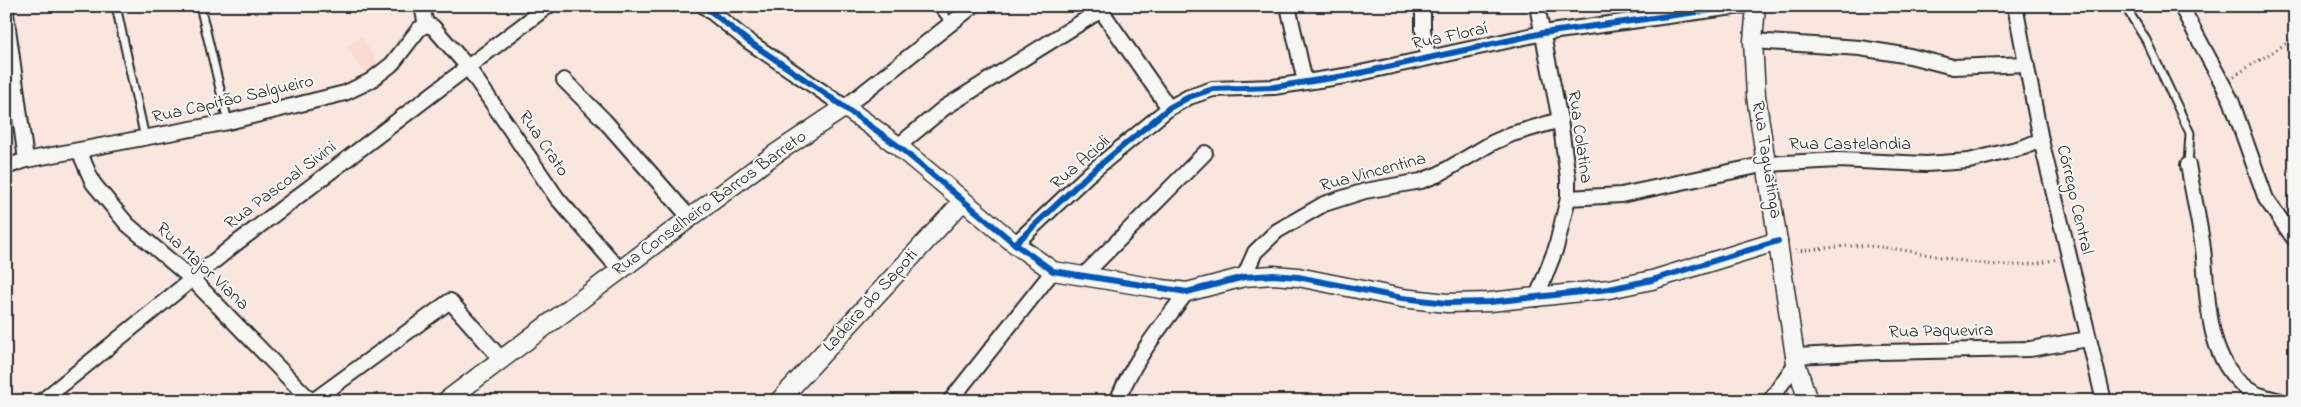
<svg xmlns="http://www.w3.org/2000/svg" width="2301" height="407" font-family="'Indie Flower',sans-serif">
<rect width="100%" height="100%" fill="#f8e6df"/>
<filter id="ink" filterUnits="userSpaceOnUse"><feTurbulence type="fractalNoise" baseFrequency=".02" numOctaves="2"/><feDisplacementMap in="SourceGraphic" scale="10" xChannelSelector="R" yChannelSelector="G"/><feConvolveMatrix kernelMatrix="1 2 1 2 8 2 1 2 1" color-interpolation-filters="sRGB"/></filter>
<g filter="url(#ink)">
<path fill="#f9dbd2" d="M 361,37 L 382,69 L 368,78 L 346,47 Z"/>
<g fill="none" stroke-linecap="round" stroke-linejoin="round">
<g stroke="#2b2b2b" stroke-width="11">
<g id="service">
<path d="M 116,6 L 145,138"/>
<path d="M 200,6 L 228,122"/>
<path d="M 937,6 L 951,23"/>
<path d="M 2125,6 L 2146,40 L 2190,133 L 2188,165"/>
</g>
</g>
<g stroke="#2b2b2b" stroke-width="18">
<g id="minor">
<path d="M 422,6 L 426,25"/>
<path d="M 704,6 L 748,41 L 845,107 L 973,6"/>
<path d="M 1098,6 L 1169,108"/>
<path d="M 1288,6 L 1305,82"/>
<path d="M 1423,6 L 1423,30 L 1428,57"/>
<path d="M 2015,6 L 2041,140 L 2104,401"/>
<path d="M 2181,6 L 2231,100 L 2266,199 L 2295,240"/>
<path d="M 6,14 L 26,160"/>
<path d="M 1753,41 L 1860,48 L 1910,56 L 1953,67 L 2027,64"/>
<path d="M 564,80 L 604,120 L 690,218"/>
<path d="M 898,146 L 944,108 L 1101,10"/>
<path d="M 79,151 L 93,183 L 127,224 L 193,280 L 311,401"/>
<path d="M 2188,165 C 2193,193 2199,220 2203,248 C 2208,293 2205,356 2245,387 C 2255,395 2268,398 2281,401"/>
<path d="M 6,167 L 26,160 L 228,122 L 345,93 L 370,81 L 392,64 L 419,29 L 426,25 L 433,27 L 467,66 L 557,198 L 620,270"/>
<path d="M 1568,198 L 1621,195 L 1767,164 L 1838,160 L 1926,164 L 1969,161 L 2024,147 L 2041,140"/>
<path d="M 1015,244 L 1089,174 L 1169,108 L 1189,97 L 1213,89 L 1274,87 L 1351,75 L 1543,33 L 1741,6"/>
<path d="M 1083,276 L 1205,153"/>
<path d="M 1244,277 L 1255,252 L 1277,231 L 1324,204 L 1365,191 L 1421,181 L 1439,174 L 1492,143 L 1512,134 L 1560,120"/>
<path d="M 1536,299 L 1556,248 L 1568,198 L 1568,178 L 1560,120 L 1537,6"/>
<path d="M 1795,356 L 1878,352 L 2030,349 L 2088,339"/>
<path d="M 42,401 L 234,245 L 548,6"/>
<path d="M 313,401 L 450,301 L 502,360"/>
<path d="M 950,401 L 1053,271"/>
<path d="M 1117,401 C 1134,360 1160,327 1187,292"/>
<path d="M 1770,401 L 1796,363"/>
</g>
</g>
<g stroke="#2b2b2b" stroke-width="21">
<g id="tertiary">
<path d="M 1756,6 L 1753,41 L 1756,96 L 1796,363 L 1808,401"/>
<path d="M 446,401 L 775,154 L 845,107 L 898,146 L 1015,244 L 1053,271 L 1162,289 L 1187,292 L 1244,277 L 1273,275 L 1298,277 L 1402,298 L 1447,303 L 1490,302 L 1609,289 L 1652,280 L 1778,241"/>
<path d="M 779,401 L 963,201"/>
</g>
</g>
<g stroke="#2b2b2b" stroke-width="3" stroke-dasharray="1 4" stroke-linecap="butt">
<path d="M 2234,76 L 2295,38"/>
<path d="M 1796,251 C 1820,249 1844,245 1868,246 C 1932,250 1993,277 2057,259"/>
</g>
<use href="#service" stroke="#f6f6f2" stroke-width="7"/>
<use href="#minor" stroke="#f6f6f2" stroke-width="14"/>
<use href="#tertiary" stroke="#f6f6f2" stroke-width="18"/>
<g stroke="#f6f6f2" stroke-width="9">
<g id="cycleway">
<path d="M 704,6 L 748,41 L 823,92 L 898,146 L 1015,244 L 1053,271 L 1187,292 L 1244,277 L 1273,275 L 1298,277 L 1402,298 L 1447,303 L 1490,302 L 1609,289 L 1652,280 L 1778,241"/>
<path d="M 1015,244 L 1089,174 L 1169,108 L 1189,97 L 1213,89 L 1274,87 L 1351,75 L 1543,33 L 1741,6"/>
</g>
</g>
<use href="#cycleway" stroke="#0057b8" stroke-width="6"/>
</g>
</g>
<g text-anchor="middle" dominant-baseline="central" stroke-width="4" stroke-linejoin="round" paint-order="stroke">
<g font-size="18" fill="#2b2b2b" stroke="#f6f6f2">
<text transform="translate(1450 37) rotate(-12)">Rua Floraí</text>
<text transform="translate(233 100) rotate(-13)">Rua Capitão Salgueiro</text>
<text transform="translate(1579 137) rotate(82)">Rua Colatina</text>
<text transform="translate(543 144) rotate(56)">Rua Crato</text>
<text x="1850" y="145">Rua Castelandia</text>
<text transform="translate(1766 160) rotate(81)">Rua Taguatinga</text>
<text transform="translate(1081 163) rotate(-41)">Rua Acioli</text>
<text transform="translate(1373 173) rotate(-15)">Rua Vincentina</text>
<text transform="translate(281 186) rotate(-37)">Rua Pascoal Sivini</text>
<text transform="translate(2074 200) rotate(77)">Córrego Central</text>
<text transform="translate(710 204) rotate(-36)">Rua Conselheiro Barros Barreto</text>
<text transform="translate(202 267) rotate(43)">Rua Major Viana</text>
<text transform="translate(871 301) rotate(-48)">Ladeira do Sapoti</text>
<text transform="translate(1941 332) rotate(-1)">Rua Paquevira</text>
</g>
</g>
<rect width="2301" height="407" fill="none" stroke="#f6f6f2" stroke-width="25"/>
<rect x="12" y="12" width="2276" height="382" fill="none" stroke="#2b2b2b" stroke-width="2" filter="url(#ink)"/>
</svg>
